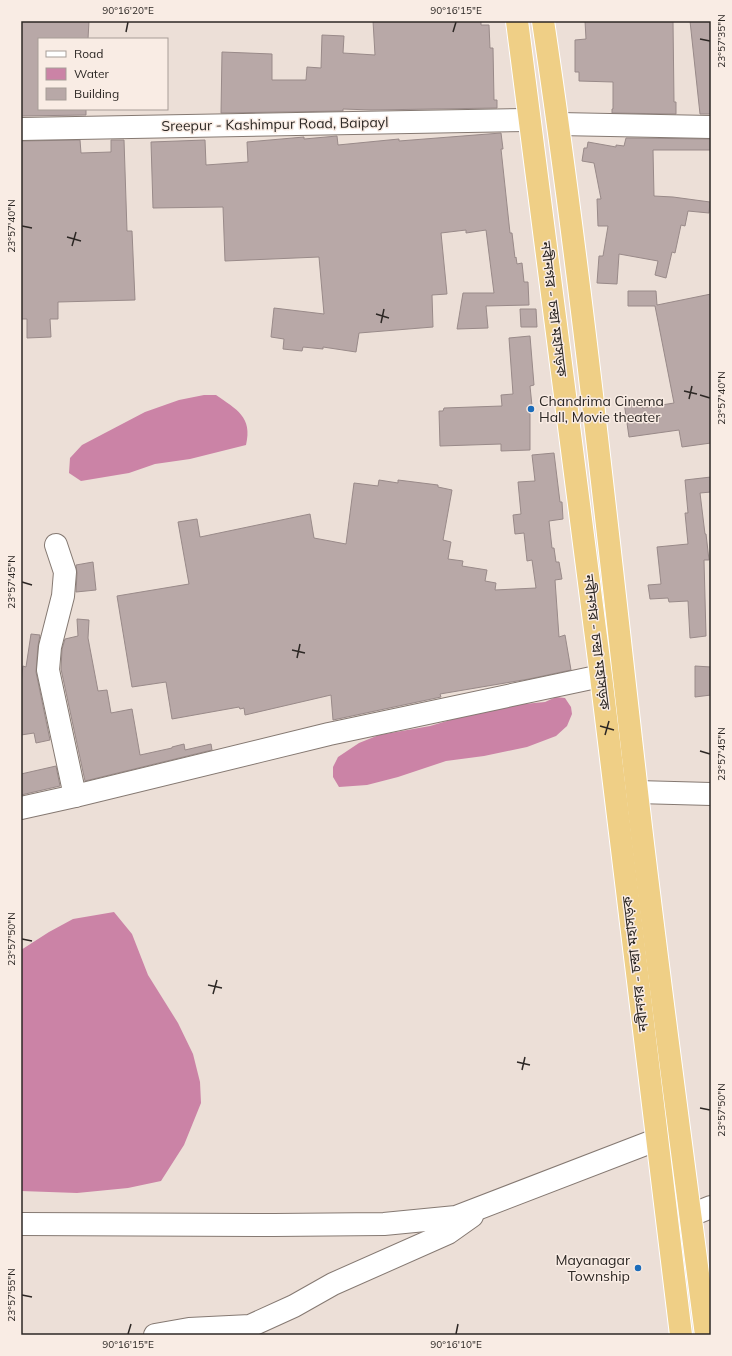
<svg xmlns="http://www.w3.org/2000/svg" width="732" height="1356" font-family="Mulish,'Noto Sans Bengali',sans-serif">
<rect width="100%" height="100%" fill="#ecdfd7"/>
<g fill="#cb83a6">
<path d="M 204,395 L 216,395 C 236,409 253,417 246,445 L 190,459 L 155,464 L 129,473 L 81,481 L 69,473 L 70,458 L 82,445 L 145,412 L 179,400 Z"/>
<path d="M 556,697 L 565,698 L 571,707 L 572,714 L 567,726 L 556,736 L 527,747 L 484,756 L 446,761 L 398,777 L 367,785 L 339,787 L 333,777 L 333,767 L 338,757 L 359,743 L 379,735 L 430,726 L 464,716 L 513,705 L 545,702 Z"/>
<path d="M 114,912 L 132,934 L 148,975 L 178,1023 L 193,1054 L 200,1082 L 201,1103 L 184,1145 L 161,1181 L 128,1188 L 77,1193 L 21,1191 L 21,950 L 49,932 L 73,919 Z"/>
</g>
<g fill="#b8a8a7" stroke="#998a89">
<path d="M 21,21 L 89,21 L 88,39 L 39,39 L 39,109 L 86,109 L 86,115 L 21,116 Z"/>
<path d="M 373,21 L 481,21 L 481,25 L 489,25 L 490,48 L 493,48 L 494,100 L 497,100 L 497,108 L 371,110 L 343,109 L 343,111 L 221,113 L 222,52 L 272,54 L 272,80 L 306,80 L 307,67 L 321,68 L 322,35 L 344,36 L 343,53 L 375,55 Z"/>
<path d="M 585,21 L 673,21 L 674,102 L 676,102 L 676,114 L 612,113 L 612,109 L 613,109 L 613,82 L 579,81 L 579,72 L 575,72 L 575,40 L 586,39 Z"/>
<path d="M 690,21 L 710,21 L 711,114 L 700,114 Z"/>
<path d="M 501,133 L 503,149 L 501,149 L 510,233 L 512,233 L 515,258 L 516,257 L 517,264 L 522,263 L 524,282 L 528,282 L 529,305 L 486,306 L 488,328 L 457,329 L 463,293 L 494,293 L 486,230 L 466,233 L 466,230 L 441,233 L 447,294 L 432,295 L 433,327 L 359,333 L 356,352 L 323,347 L 323,349 L 303,347 L 302,351 L 283,349 L 284,339 L 271,337 L 274,308 L 324,314 L 319,257 L 225,261 L 223,207 L 153,208 L 151,142 L 205,140 L 206,165 L 248,162 L 247,142 L 304,137 L 304,139 L 337,136 L 338,145 L 399,139 L 399,141 Z"/>
<path d="M 626,138 L 711,139 L 711,150 L 653,150 L 654,196 L 673,197 L 710,202 L 709,213 L 688,211 L 685,226 L 681,225 L 675,253 L 672,252 L 666,278 L 655,275 L 658,261 L 619,254 L 617,284 L 597,283 L 599,256 L 603,256 L 608,226 L 598,226 L 597,199 L 601,199 L 594,163 L 582,161 L 584,148 L 587,148 L 588,142 L 616,147 L 616,145 L 624,146 Z"/>
<path d="M 80,140 L 81,153 L 111,152 L 111,140 L 124,140 L 127,231 L 132,231 L 135,300 L 58,302 L 58,319 L 50,319 L 51,337 L 27,338 L 27,319 L 21,319 L 21,141 Z"/>
<path d="M 628,291 L 656,291 L 657,305 L 711,294 L 711,443 L 682,447 L 679,430 L 629,437 L 624,402 L 641,400 L 643,408 L 674,403 L 655,306 L 628,306 Z"/>
<path d="M 520,309 L 536,309 L 537,327 L 521,327 Z"/>
<path d="M 530,336 L 534,385 L 530,386 L 532,406 L 530,407 L 530,450 L 501,451 L 501,444 L 440,446 L 439,411 L 443,411 L 444,408 L 502,406 L 501,395 L 513,394 L 509,338 Z"/>
<path d="M 554,453 L 560,502 L 562,502 L 563,519 L 549,521 L 552,548 L 554,548 L 556,562 L 559,562 L 562,579 L 555,580 L 559,637 L 565,635 L 571,670 L 529,679 L 440,694 L 441,697 L 333,720 L 331,695 L 245,715 L 244,708 L 240,709 L 239,707 L 172,719 L 166,682 L 132,687 L 117,596 L 189,584 L 178,522 L 197,519 L 200,537 L 310,514 L 314,538 L 346,544 L 354,483 L 378,486 L 379,480 L 398,483 L 398,480 L 438,485 L 438,487 L 452,490 L 443,540 L 451,542 L 448,559 L 463,561 L 462,566 L 487,570 L 485,581 L 496,583 L 495,590 L 536,588 L 532,560 L 527,561 L 524,533 L 515,534 L 513,515 L 521,514 L 518,482 L 535,481 L 532,455 Z"/>
<path d="M 711,477 L 711,492 L 700,493 L 705,534 L 706,534 L 709,560 L 704,560 L 706,636 L 690,638 L 688,601 L 669,602 L 668,598 L 650,599 L 648,585 L 661,584 L 657,547 L 688,544 L 685,513 L 688,513 L 685,480 Z"/>
<path d="M 93,562 L 96,590 L 76,592 L 77,573 L 76,565 Z"/>
<path d="M 77,619 L 89,620 L 88,638 L 98,691 L 107,690 L 111,713 L 132,709 L 140,755 L 172,748 L 172,747 L 184,744 L 185,750 L 211,744 L 212,750 L 85,781 L 61,669 L 62,649 L 65,639 L 78,636 Z"/>
<path d="M 31,634 L 40,635 L 38,646 L 36,672 L 50,740 L 36,743 L 34,733 L 21,735 L 21,684 L 23,666 L 26,667 Z"/>
<path d="M 695,666 L 711,667 L 711,695 L 695,697 Z"/>
<path d="M 56,766 L 60,786 L 21,795 L 21,774 Z"/>
</g>
<g fill="none" stroke-linecap="round" stroke-linejoin="round">
<g stroke="#857972" stroke-width="24">
<g id="minor">
<path d="M 559,124 L 711,127"/>
<path d="M 21,129 L 529,120"/>
<path d="M 56,545 L 65,572 L 63,596 L 50,647 L 48,670 L 75,796"/>
<path d="M 637,792 L 711,794"/>
<path d="M 21,808 L 75,796 L 329,734 L 601,676"/>
<path d="M 691,1215 L 711,1207"/>
<path d="M 21,1224 L 274,1225 L 384,1224 L 456,1217 L 656,1140"/>
<path d="M 155,1335 L 189,1329 L 250,1326 L 294,1306 L 333,1284 L 448,1233 L 472,1216"/>
</g>
</g>
<g stroke="#fff" stroke-width="24">
<g id="highway">
<path d="M 517,21 L 601,676 L 681,1335"/>
<path d="M 543,21 C 583,289 610,558 641,827 C 661,996 684,1166 706,1335"/>
</g>
</g>
<use href="#minor" stroke="#fff" stroke-width="22"/>
<use href="#highway" stroke="#efcf86" stroke-width="22"/>
</g>
<path fill="none" stroke="#2c2724" stroke-width="1.5" d="M 126,32 L 128,22M 453,32 L 456,22M 700,39 L 710,41M 22,226 L 32,228M 67,237 L 81,241M 72,246 L 76,232M 376,314 L 389,318M 381,323 L 384,309M 684,391 L 697,394M 700,395 L 710,398M 689,399 L 692,386M 22,582 L 32,585M 292,650 L 305,653M 297,658 L 300,644M 600,726 L 614,730M 605,735 L 609,721M 700,751 L 710,754M 22,939 L 32,941M 208,985 L 222,988M 213,994 L 217,980M 517,1062 L 530,1065M 522,1070 L 525,1057M 700,1108 L 710,1110M 22,1295 L 32,1297M 128,1334 L 131,1324M 456,1334 L 458,1324"/>
<g fill="#1b6cba" stroke="#f9ece4" stroke-width="1.5">
<circle cx="531" cy="409" r="4"/>
<circle cx="638" cy="1268" r="4"/>
</g>
<g text-anchor="middle" dominant-baseline="central" stroke-width="3" stroke-linejoin="round" paint-order="stroke">
<g font-size="14" fill="#2c2724" stroke="#f9ece4">
<text transform="translate(275 124) rotate(-1)">Sreepur - Kashimpur Road, Baipayl</text>
<text transform="translate(554 309) rotate(83)">নবীনগর - চন্দ্রা মহাসড়ক</text>
<text transform="translate(597 642) rotate(83)">নবীনগর - চন্দ্রা মহাসড়ক</text>
<text transform="translate(635 964) rotate(-97)">নবীনগর - চন্দ্রা মহাসড়ক</text>
</g>
<g font-size="14" fill="#2c2724" stroke="#f9ece4" text-anchor="start">
<text x="539" y="401">Chandrima Cinema<tspan x="539" dy="16">Hall, Movie theater</tspan></text>
<text x="630" y="1260" text-anchor="end">Mayanagar<tspan x="630" dy="16">Township</tspan></text>
</g>
</g>
<rect width="732" height="1356" fill="none" stroke="#f9ece4" stroke-width="44"/>
<rect x="38" y="38" width="130" height="72" fill="#f9ece4" stroke="#a79d97"/>
<rect x="46" y="51" width="20" height="6" fill="#ffffff" stroke="#a79d97"/>
<text x="74" y="58" font-size="12" fill="#2c2724">Road</text>
<rect x="46" y="68" width="20" height="12" fill="#cb83a6" stroke="#a79d97"/>
<text x="74" y="78" font-size="12" fill="#2c2724">Water</text>
<rect x="46" y="88" width="20" height="12" fill="#b8a8a7" stroke="#a79d97"/>
<text x="74" y="98" font-size="12" fill="#2c2724">Building</text>
<rect x="22" y="22" width="688" height="1312" fill="none" stroke="#2c2724" stroke-width="1.5"/>
<g font-size="10" text-anchor="middle" fill="#2c2724">
<text x="128" y="14">90°16'20"E</text>
<text x="456" y="14">90°16'15"E</text>
<text transform="translate(721 41) rotate(-90)" y="4">23°57'35"N</text>
<text transform="translate(11 226) rotate(-90)" y="4">23°57'40"N</text>
<text transform="translate(721 398) rotate(-90)" y="4">23°57'40"N</text>
<text transform="translate(11 582) rotate(-90)" y="4">23°57'45"N</text>
<text transform="translate(721 754) rotate(-90)" y="4">23°57'45"N</text>
<text transform="translate(11 939) rotate(-90)" y="4">23°57'50"N</text>
<text transform="translate(721 1110) rotate(-90)" y="4">23°57'50"N</text>
<text transform="translate(11 1295) rotate(-90)" y="4">23°57'55"N</text>
<text x="128" y="1348">90°16'15"E</text>
<text x="456" y="1348">90°16'10"E</text>
</g>
</svg>
